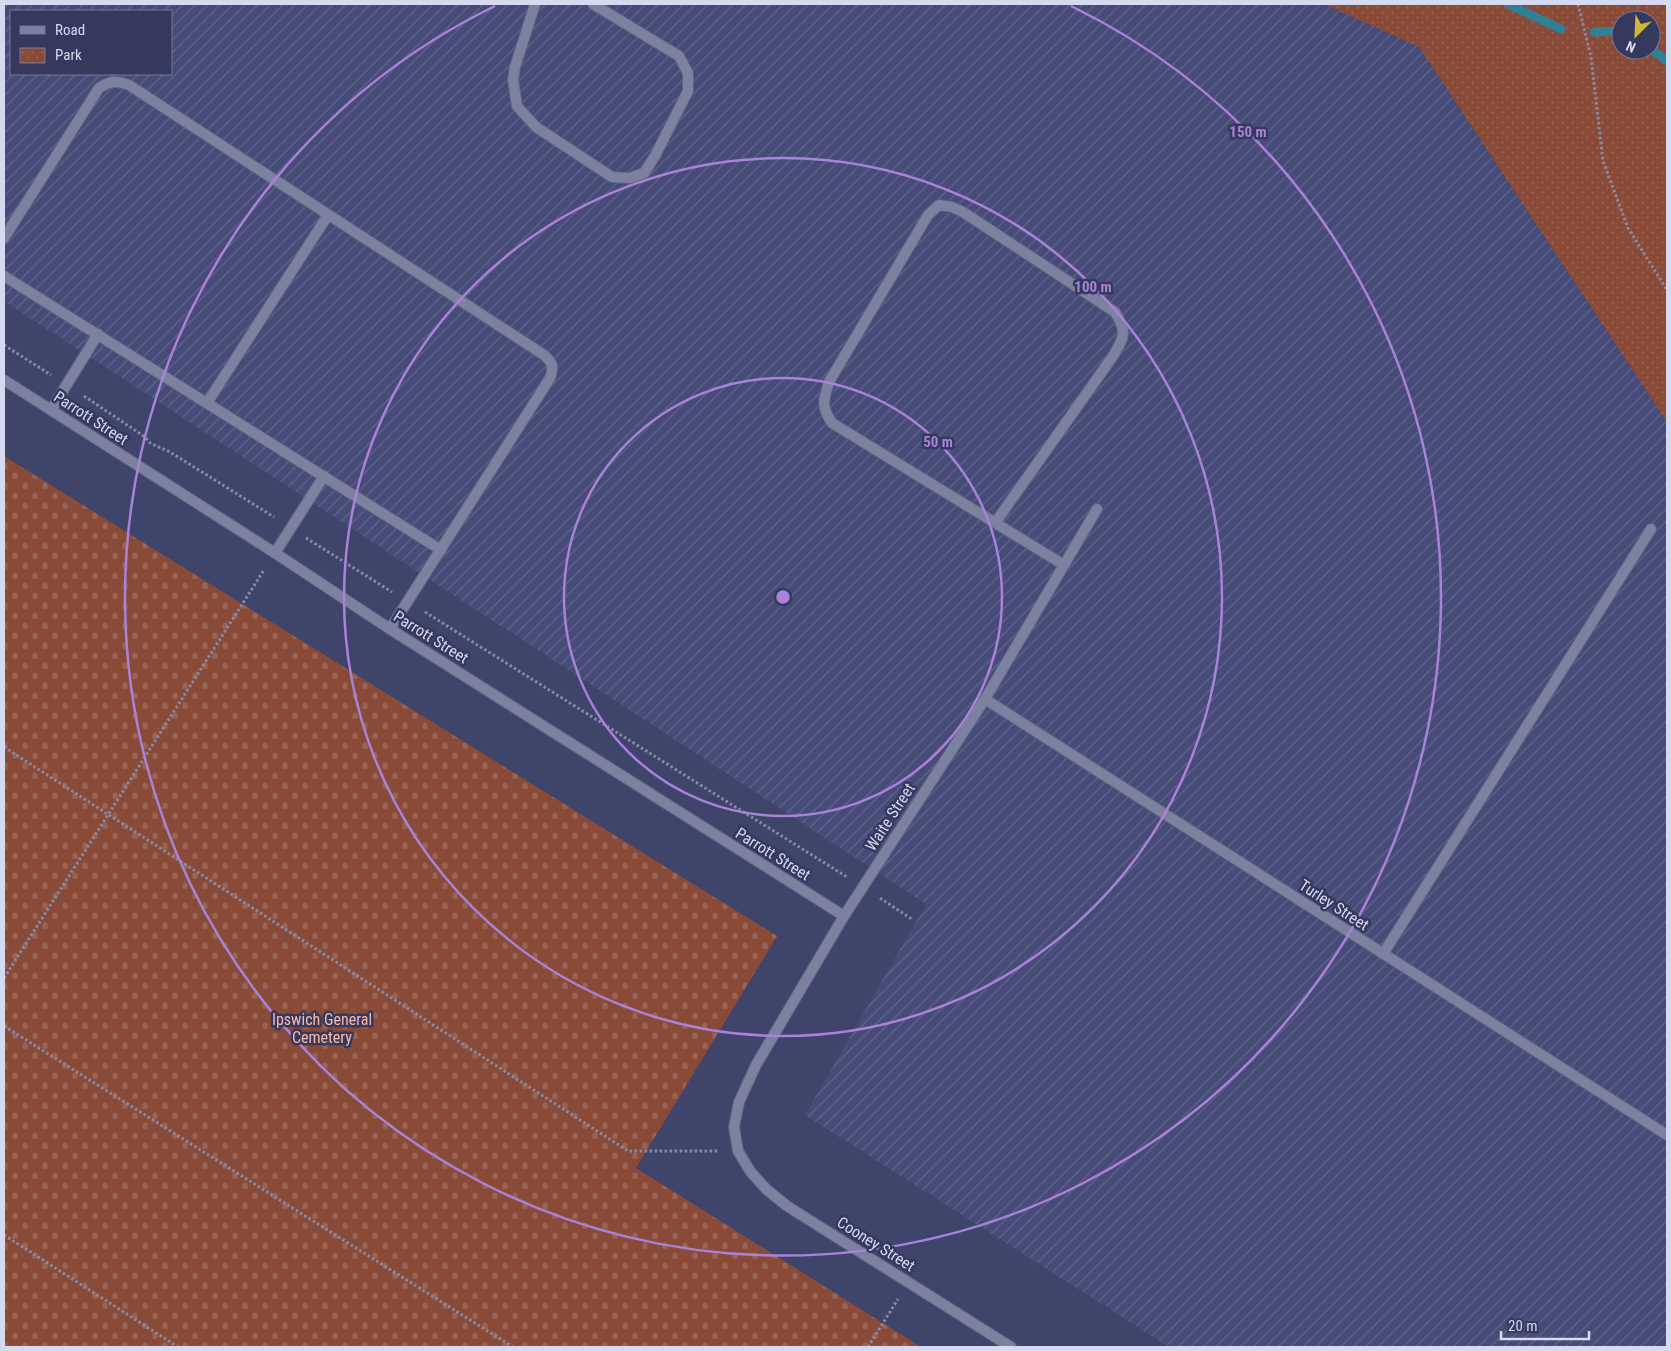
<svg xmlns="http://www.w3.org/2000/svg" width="1671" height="1351" font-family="'Roboto Condensed',sans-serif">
<defs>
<pattern id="industrial-furrows" width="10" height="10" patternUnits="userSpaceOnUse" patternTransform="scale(1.25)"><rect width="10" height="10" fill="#464b78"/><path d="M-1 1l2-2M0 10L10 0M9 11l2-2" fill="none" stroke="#60648c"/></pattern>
<pattern id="cemetery-stones" width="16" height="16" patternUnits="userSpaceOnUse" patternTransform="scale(1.25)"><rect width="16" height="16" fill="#894b38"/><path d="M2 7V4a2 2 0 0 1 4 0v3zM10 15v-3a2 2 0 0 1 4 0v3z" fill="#996455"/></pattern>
<pattern id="park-dots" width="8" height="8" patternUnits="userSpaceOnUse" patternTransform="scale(1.25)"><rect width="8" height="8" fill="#894b38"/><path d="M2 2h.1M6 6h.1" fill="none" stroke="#996455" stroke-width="1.8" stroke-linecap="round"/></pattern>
</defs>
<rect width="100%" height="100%" fill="#3f446a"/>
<path fill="url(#industrial-furrows)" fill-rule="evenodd" d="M 4,4 L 1324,4 L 1419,47 L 1667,422 L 1667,1347 L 1169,1347 L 805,1115 L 926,904 L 4,301 ZM 11,11 L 171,11 L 171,74 L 11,74 Z"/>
<path fill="url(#cemetery-stones)" d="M 4,456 L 777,936 L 636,1168 L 921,1347 L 4,1347 Z"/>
<path fill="url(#park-dots)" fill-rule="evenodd" d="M 1324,4 L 1667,4 L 1667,422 L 1419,47 ZM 1621,20 L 1651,20 L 1651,50 L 1621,50 Z"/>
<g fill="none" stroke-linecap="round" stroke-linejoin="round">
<g stroke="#2f8094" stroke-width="9">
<path d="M 1508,4 L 1561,29"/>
<path d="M 1594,32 L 1621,31"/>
<path d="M 1651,49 L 1667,61"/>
</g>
<g stroke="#5d6285" stroke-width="12">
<g id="service">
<path d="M 535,4 L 515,67 L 513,80 L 517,106 L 536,127 L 612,177 L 630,178 L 644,173 L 655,156 L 688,91 L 688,73 L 679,56 L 593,4"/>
<path d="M 4,238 L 99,88 C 110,81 116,80 129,85 L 544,355 C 553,363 554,367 550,378 L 390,629"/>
<path d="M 4,276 L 441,550"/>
<path d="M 207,403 L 328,215"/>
<path d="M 51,410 L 98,334"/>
<path d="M 995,523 L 1113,356 C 1125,336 1127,332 1115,312 L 963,212 L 952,207 L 939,205 L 928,215 L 829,382 C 823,401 821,406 832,423 L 1064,565"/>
<path d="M 275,553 L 324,476"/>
<path d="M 1383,954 L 1651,529"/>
</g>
</g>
<g stroke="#5d6285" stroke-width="12">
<g id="minor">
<path d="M 4,380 L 275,553 L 390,629 L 844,916"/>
<path d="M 985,699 L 1667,1135"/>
<path d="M 1011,1347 L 787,1206 L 766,1189 L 750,1171 L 738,1151 L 734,1127 L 739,1102 L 756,1065 L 844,916 L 985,699 L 1097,509"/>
</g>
</g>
<g stroke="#868baa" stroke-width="3" stroke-dasharray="2.5 2.5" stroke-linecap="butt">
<path d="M 1578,4 L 1591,57 L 1603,161 L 1628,228 L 1667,290"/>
<path d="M 4,345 L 51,375"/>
<path d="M 84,396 L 145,437 L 150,443 L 170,452 L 274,517"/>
<path d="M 306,538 L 392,592"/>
<path d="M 425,612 L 847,877"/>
<path d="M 4,747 L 628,1151 L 718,1151"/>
<path d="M 880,898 L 913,920"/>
<path d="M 4,978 L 264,570"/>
<path d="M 4,1026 L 513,1347"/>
<path d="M 4,1235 L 178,1347"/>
<path d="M 868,1347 L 898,1299"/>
</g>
<use href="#service" stroke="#7c819f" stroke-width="10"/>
<use href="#minor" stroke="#7c819f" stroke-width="10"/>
</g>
<g fill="none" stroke="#a883d8" stroke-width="2.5">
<circle cx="783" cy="597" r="219"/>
<circle cx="783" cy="597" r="439"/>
<path d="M1071 6A658 658 0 1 1 495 6"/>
</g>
<g text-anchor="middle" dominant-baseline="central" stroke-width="5" stroke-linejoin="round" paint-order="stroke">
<g font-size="16" fill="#d6daf1" stroke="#35395e">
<text transform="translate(91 418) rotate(33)">Parrott Street</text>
<text transform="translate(431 637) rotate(32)">Parrott Street</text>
<text transform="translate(890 817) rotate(-57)">Waite Street</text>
<text transform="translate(773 854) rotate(32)">Parrott Street</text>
<text transform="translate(1334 905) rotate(33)">Turley Street</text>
<text transform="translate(876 1244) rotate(32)">Cooney Street</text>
</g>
<g font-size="16" fill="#fab9a5" stroke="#35395e">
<text x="322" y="1019">Ipswich General<tspan x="322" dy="18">Cemetery</tspan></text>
</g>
</g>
<circle cx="783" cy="597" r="8" fill="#a883d8" stroke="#35395e" stroke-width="2.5"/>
<g font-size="15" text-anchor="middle" font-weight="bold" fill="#a883d8" stroke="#35395e" stroke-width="5" stroke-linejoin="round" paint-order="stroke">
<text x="1248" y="137">150 m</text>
<text x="1093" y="292">100 m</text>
<text x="938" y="447">50 m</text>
</g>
<rect width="1671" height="1351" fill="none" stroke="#d6daf1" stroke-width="10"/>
<rect x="10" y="10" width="162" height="65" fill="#35395e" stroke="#757999"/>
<rect x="20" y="26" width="25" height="8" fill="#7c819f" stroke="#757999"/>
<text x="55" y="35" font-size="15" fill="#d6daf1">Road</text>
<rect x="20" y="48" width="25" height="15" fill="url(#park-dots)" stroke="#757999"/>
<text x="55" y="60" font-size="15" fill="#d6daf1">Park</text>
<g transform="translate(1636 35) rotate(204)"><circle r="24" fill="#35395e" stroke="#757999"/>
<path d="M0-4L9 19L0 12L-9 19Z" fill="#d0b736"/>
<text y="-8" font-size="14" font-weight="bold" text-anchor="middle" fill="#d6daf1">N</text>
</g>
<path d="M1501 1331v8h88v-8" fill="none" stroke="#d6daf1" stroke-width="2.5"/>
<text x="1508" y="1331" font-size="15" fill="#d6daf1" stroke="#35395e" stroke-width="4" paint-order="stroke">20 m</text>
</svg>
